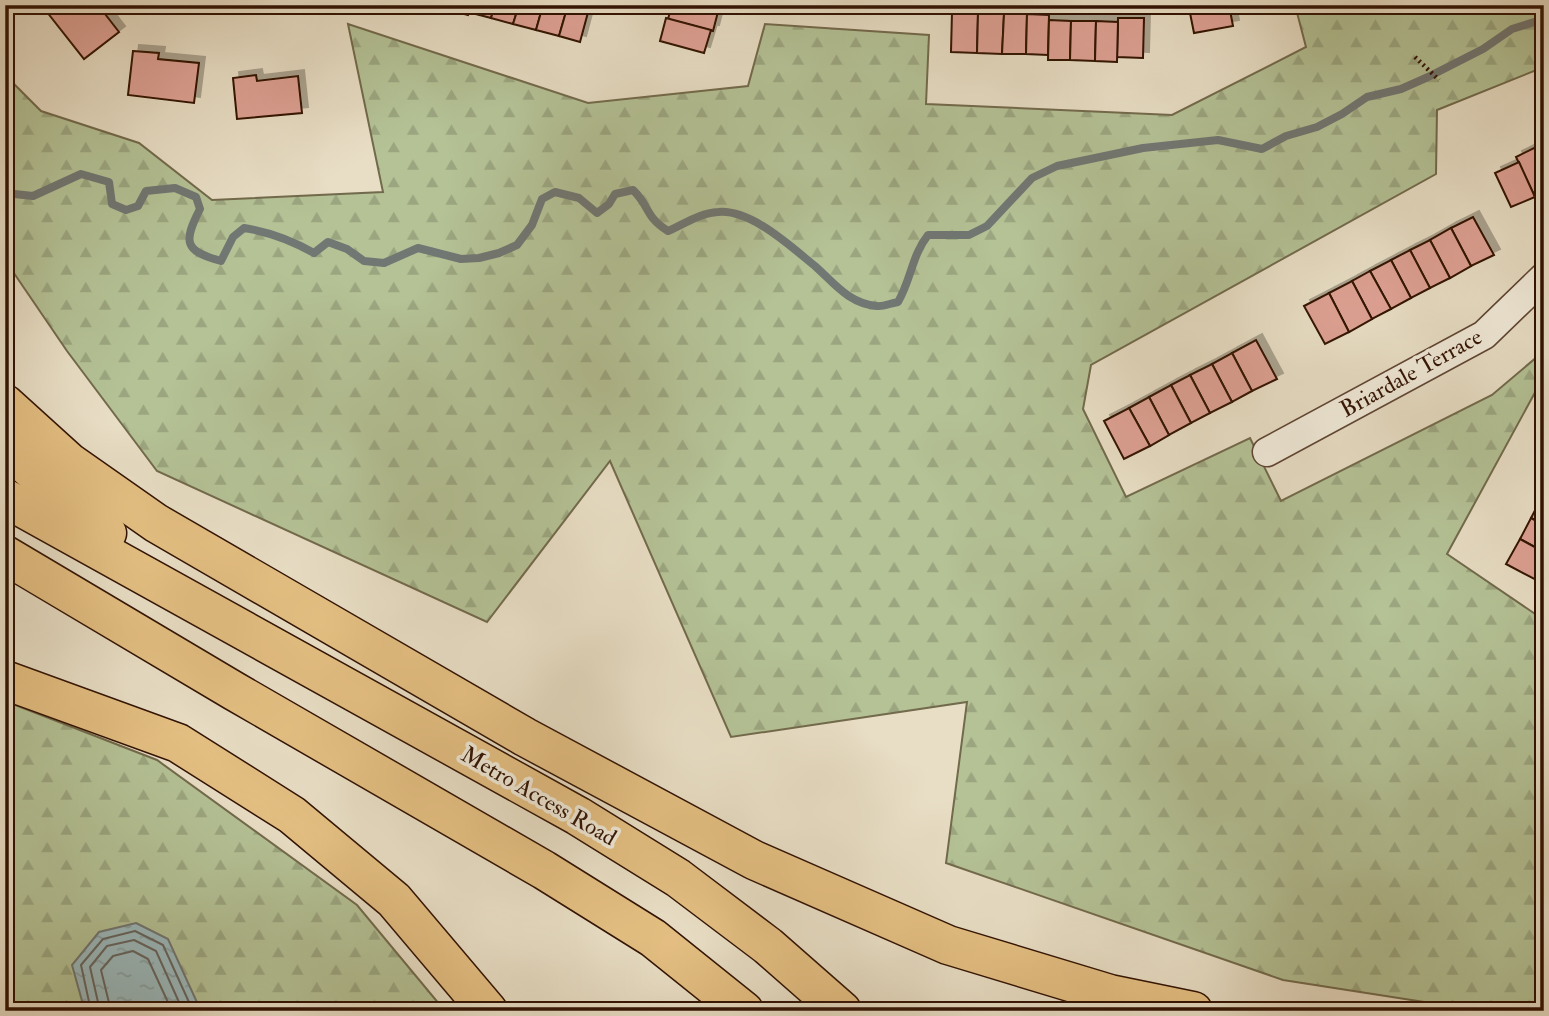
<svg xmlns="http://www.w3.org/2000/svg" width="1549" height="1016" font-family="'IM FELL Double Pica',serif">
<defs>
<pattern id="forest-firs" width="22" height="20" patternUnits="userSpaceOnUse" patternTransform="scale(1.75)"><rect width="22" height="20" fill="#b4c296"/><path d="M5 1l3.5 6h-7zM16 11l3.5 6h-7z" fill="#9ba680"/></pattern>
<pattern id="water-ripples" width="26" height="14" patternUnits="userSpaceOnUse" patternTransform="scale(1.75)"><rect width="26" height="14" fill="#9bbabe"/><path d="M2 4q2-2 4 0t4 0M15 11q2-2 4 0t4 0" fill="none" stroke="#869fa2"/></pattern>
<filter id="shadow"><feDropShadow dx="6" dy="-6" stdDeviation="0" flood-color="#0004"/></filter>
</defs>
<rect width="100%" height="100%" fill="#e8dec5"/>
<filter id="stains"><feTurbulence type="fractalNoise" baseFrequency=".00286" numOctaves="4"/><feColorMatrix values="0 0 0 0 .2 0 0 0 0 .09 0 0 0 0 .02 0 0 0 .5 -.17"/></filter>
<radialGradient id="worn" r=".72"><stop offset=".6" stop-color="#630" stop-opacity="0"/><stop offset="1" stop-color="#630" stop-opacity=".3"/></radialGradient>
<g fill="url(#forest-firs)" stroke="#726a4c" stroke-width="2">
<path d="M 1295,5 L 1544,5 L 1544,67 L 1437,110 L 1436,174 L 1091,365 L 1083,409 L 1126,497 L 1250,438 L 1281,501 L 1492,395 L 1544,351 L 1544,376 L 1447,554 L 1544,620 L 1544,999 L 1517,1011 L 1482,1011 L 1283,980 L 946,863 L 967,702 L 731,737 L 610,461 L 487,622 L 157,471 L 67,351 L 5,260 L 5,75 L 41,111 L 139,143 L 212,200 L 383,192 L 348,24 L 588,103 L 748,86 L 765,24 L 929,35 L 926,104 L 1172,115 L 1306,47 Z"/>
<path d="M 5,701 L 157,760 L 357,905 L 445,1011 L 5,1011 Z"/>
</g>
<path fill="url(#water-ripples)" stroke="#717773" stroke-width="2" d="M 136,923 L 168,939 L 201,1011 L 86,1011 L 84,1008 L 72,965 L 99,932 Z"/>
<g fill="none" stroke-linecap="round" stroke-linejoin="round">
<g stroke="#666660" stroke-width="2">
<path d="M 91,1011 L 81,965 L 103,939 L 135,931 L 163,945 L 193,1011"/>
<path d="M 100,1011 L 90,967 L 107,946 L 134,940 L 156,951 L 183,1011"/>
<path d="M 111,1011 L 101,970 L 113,956 L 133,951 L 148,959 L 172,1011"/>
</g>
<path stroke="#717773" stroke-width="8" d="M 5,193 L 33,196 L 81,174 L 109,182 L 112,204 L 126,210 L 138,206 L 146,191 L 175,188 L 196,197 L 200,209 C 183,242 184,251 221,261 L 233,237 L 244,228 C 270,232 291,240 314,253 L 328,242 L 347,249 L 364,261 L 384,263 L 418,248 L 461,259 L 479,258 L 499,253 L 517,245 L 532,225 L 542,199 L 555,192 L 579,198 L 597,213 L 609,204 L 615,194 L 633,190 C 650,206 645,217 668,231 C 684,224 700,213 718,212 C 751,209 790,246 815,266 C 834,283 849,304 877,306 C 883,307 891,303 898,302 C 911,280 912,255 928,235 L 969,235 L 987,226 L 1032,178 L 1057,166 L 1143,148 L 1218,140 L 1262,149 L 1286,136 L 1317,127 L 1342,114 L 1367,97 L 1401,89 L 1428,77 L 1483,49 L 1512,29 L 1544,19"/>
</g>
<g fill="#dea194" stroke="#311203" stroke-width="2" filter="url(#shadow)">
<path d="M 46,5 L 98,5 L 119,32 L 84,59 L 43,7 Z"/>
<path d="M 470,5 L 468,15 L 445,9 L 446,5 Z"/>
<path d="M 470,5 L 495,5 L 491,18 L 468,12 Z"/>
<path d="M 495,5 L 519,5 L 513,24 L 491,18 Z"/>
<path d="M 519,5 L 543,5 L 536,30 L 513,24 Z"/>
<path d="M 543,5 L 568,5 L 559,36 L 536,30 Z"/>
<path d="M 568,5 L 590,5 L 580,42 L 559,36 Z"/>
<path d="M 672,5 L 707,5 L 719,8 L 713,31 L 668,19 Z"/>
<path d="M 878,5 L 905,5 L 904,11 Z"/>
<path d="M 1205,5 L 1229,5 L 1233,26 L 1194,33 L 1189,8 Z"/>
<path d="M 952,12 L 978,13 L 977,53 L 951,52 Z"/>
<path d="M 978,13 L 1004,14 L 1002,54 L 977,53 Z"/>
<path d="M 1004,14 L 1027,14 L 1026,54 L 1002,54 Z"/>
<path d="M 1027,14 L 1049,15 L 1048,55 L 1026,54 Z"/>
<path d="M 666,18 L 711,30 L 704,53 L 660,41 Z"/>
<path d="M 1118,18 L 1144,18 L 1143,58 L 1117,57 Z"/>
<path d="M 1049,20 L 1071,21 L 1070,60 L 1048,60 Z"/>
<path d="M 1071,21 L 1096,21 L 1095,61 L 1070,60 Z"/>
<path d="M 1096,21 L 1118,22 L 1117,62 L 1095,61 Z"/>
<path d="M 133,51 L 159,53 L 158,59 L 199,63 L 194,103 L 128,95 Z"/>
<path d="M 256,75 L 257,81 L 298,76 L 302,113 L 237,119 L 233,78 Z"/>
<path d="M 1538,146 L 1544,159 L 1544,188 L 1533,193 L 1516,157 Z"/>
<path d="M 1519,162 L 1535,197 L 1511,207 L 1495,173 Z"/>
<path d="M 1473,217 L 1494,255 L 1471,266 L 1451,228 Z"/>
<path d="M 1451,228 L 1471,266 L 1450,278 L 1430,240 Z"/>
<path d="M 1430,240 L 1450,278 L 1430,288 L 1410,250 Z"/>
<path d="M 1410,250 L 1430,288 L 1411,298 L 1391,260 Z"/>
<path d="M 1391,260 L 1411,298 L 1391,309 L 1370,271 Z"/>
<path d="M 1370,271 L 1391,309 L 1372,319 L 1352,281 Z"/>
<path d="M 1352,281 L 1372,319 L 1349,332 L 1329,293 Z"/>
<path d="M 1329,293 L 1349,332 L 1325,344 L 1304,306 Z"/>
<path d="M 1256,340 L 1277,379 L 1252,391 L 1232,353 Z"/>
<path d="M 1232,353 L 1252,391 L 1232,402 L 1212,364 Z"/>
<path d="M 1212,364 L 1232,402 L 1210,413 L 1190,375 Z"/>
<path d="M 1190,375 L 1210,413 L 1191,423 L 1171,385 Z"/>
<path d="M 1171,385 L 1191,423 L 1169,435 L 1149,397 Z"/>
<path d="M 1149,397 L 1169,435 L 1150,446 L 1129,408 Z"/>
<path d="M 1129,408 L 1150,446 L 1124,459 L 1104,421 Z"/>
<path d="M 1542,497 L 1544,498 L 1544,525 L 1531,518 Z"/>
<path d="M 1531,518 L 1544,525 L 1544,552 L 1520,539 Z"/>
<path d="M 1520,539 L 1544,552 L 1542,583 L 1506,564 Z"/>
</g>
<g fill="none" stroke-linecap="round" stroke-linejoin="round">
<g stroke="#5f4534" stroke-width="31">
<path id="minor" d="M 1267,452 L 1484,335 L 1544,277"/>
</g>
<g stroke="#311203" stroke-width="41">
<g id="highway">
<path d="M 5,404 L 69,462 L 156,523 L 525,737 L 754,860 L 948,945 L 1110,994 L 1193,1011"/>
<path d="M 5,446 L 74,508 L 107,533"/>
<path d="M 5,498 L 578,816 L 678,878 L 768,946 L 842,1011"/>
<path d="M 5,555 L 234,691 L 544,870 L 653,938 L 744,1011"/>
<path d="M 5,680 L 178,743 L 292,815 L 394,900 L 488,1011"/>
</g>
</g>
<path stroke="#311203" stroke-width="4.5" stroke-dasharray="2 3.5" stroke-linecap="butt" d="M 1415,57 L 1439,80"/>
<use href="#minor" stroke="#f0ead9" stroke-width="28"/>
<use href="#highway" stroke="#e4bf82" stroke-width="38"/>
</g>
<g text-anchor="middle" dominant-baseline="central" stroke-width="7" stroke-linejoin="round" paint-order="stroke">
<g font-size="23" fill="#311203" stroke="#f0ead9">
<text transform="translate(1411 373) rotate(-29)">Briardale Terrace</text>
<text transform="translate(539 796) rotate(30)">Metro Access Road</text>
</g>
</g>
<rect width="1549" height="1016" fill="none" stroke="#e8dec5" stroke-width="28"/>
<rect x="7" y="7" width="1535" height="1002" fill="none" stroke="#311203" stroke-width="3.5"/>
<rect x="14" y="14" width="1521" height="988" fill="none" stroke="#311203" stroke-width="2"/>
<rect width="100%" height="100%" filter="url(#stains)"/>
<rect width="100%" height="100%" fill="url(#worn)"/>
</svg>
